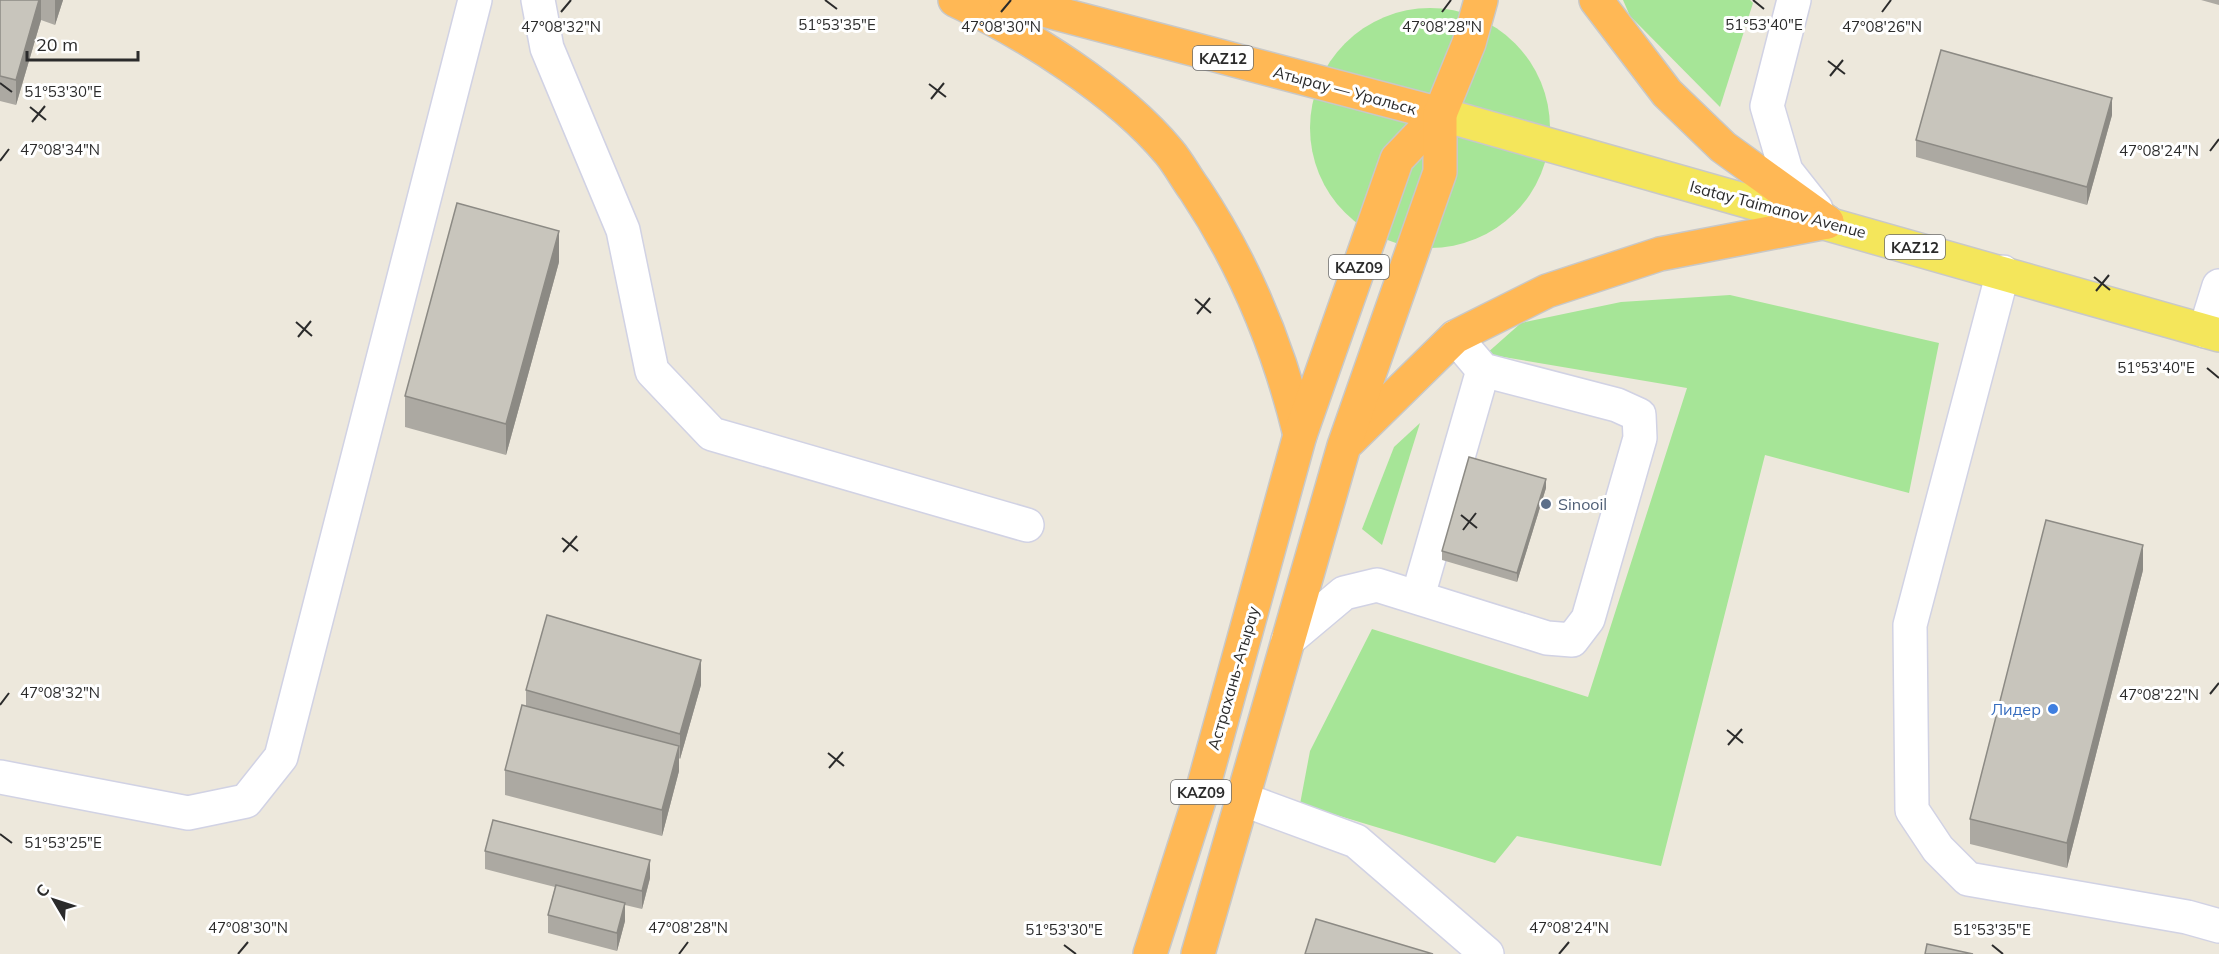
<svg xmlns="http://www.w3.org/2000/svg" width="2219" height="954" font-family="Mulish,sans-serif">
<rect width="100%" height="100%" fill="#ede8dc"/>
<g fill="#a6e597">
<path d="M 1623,0 L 1750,0 L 1753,3 L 1720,107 L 1630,16 Z"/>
<circle cx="1430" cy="128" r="120"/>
<path d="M 1730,295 L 1939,343 L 1909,493 L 1765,455 L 1661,866 L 1517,836 L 1495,863 L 1300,804 L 1310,751 L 1372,629 L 1588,697 L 1687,388 L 1486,354 L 1521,323 L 1621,302 Z"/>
<path d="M 1420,423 L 1382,545 L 1362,529 L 1394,447 Z"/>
</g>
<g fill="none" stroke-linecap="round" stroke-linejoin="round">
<g stroke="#d1d2e4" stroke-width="36">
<g id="minor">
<path d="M 538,0 L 547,48 L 623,230 L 652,371 L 712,434 L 1027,525"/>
<path d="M 1794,0 L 1767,106 L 1786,171 L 1816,209"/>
<path d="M 2003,272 L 1910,625 L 1912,810 L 1938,849 L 1968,879 L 2187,917 L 2219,926"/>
<path d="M 2205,331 L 2219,286"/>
<path d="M 1418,596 L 1483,370"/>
<path d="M 1288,640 L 1344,593 L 1377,585 L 1547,638 L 1572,640 L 1588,619 L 1640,438 L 1639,415 L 1617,405 L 1483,370 L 1455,337"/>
<path d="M 0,777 L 188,813 L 246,801 L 281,757 L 475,0"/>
<path d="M 1242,799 L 1356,841 L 1487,954"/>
</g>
</g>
<g stroke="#c8c8c8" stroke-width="36">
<path id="major" d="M 1440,114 L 2219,335"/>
</g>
<g stroke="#c8c8c8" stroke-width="36">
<g id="highway">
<path d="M 955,0 C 1027,34 1118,91 1169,152 C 1179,164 1186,178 1195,190 C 1245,265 1279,348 1300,435"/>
<path d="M 1006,0 L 1440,114"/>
<path d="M 1596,0 L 1667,93 L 1723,147 L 1827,222"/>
<path d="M 1349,441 L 1455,337 L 1547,291 L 1660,254 L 1827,222"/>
<path d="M 1150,954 L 1203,788 L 1300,435 L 1397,159 L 1440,114"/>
<path d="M 1198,954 L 1344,446 L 1440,172 L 1440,114 L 1469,43 L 1481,0"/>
</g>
</g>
<use href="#minor" stroke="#fff" stroke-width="33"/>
<use href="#major" stroke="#f4e65b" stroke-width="33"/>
<use href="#highway" stroke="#ffb855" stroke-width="33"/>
</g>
<g fill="#aca9a2">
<path d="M 0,0 L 63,0 L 55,25 L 41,20 L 16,105 L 0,101 Z"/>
<path d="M 2201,0 L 2219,0 L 2219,5 Z"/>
<path d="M 2112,115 L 2087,205 L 1916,157 L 1916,140 Z"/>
<path d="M 559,262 L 506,455 L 405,427 L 405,396 Z"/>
<path d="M 1546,488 L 1517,582 L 1442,560 L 1442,551 Z"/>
<path d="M 2143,570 L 2067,868 L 1970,844 L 1970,819 Z"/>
<path d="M 701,685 L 680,759 L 679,758 L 679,771 L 662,836 L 505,795 L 505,770 L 526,706 L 526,690 Z"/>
<path d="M 485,851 L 650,878 L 642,909 L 625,905 L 625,921 L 617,951 L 548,933 L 548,915 L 555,887 L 485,869 Z"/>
</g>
<g fill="#8c8a84">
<path d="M 39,0 L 41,0 L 41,20 L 16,105 L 16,80 Z"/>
<path d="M 55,0 L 63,0 L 55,25 Z"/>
<path d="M 2112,98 L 2112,115 L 2087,205 L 2087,187 Z"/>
<path d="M 559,231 L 559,262 L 506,455 L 506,424 Z"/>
<path d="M 1546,479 L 1546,488 L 1517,582 L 1517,573 Z"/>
<path d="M 2143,545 L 2143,570 L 2067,868 L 2067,843 Z"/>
<path d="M 701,660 L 701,685 L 680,759 L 680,734 Z"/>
<path d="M 679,746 L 679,771 L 662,836 L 662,810 Z"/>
<path d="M 650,860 L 650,878 L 642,909 L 642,891 Z"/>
<path d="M 625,903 L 625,921 L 617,951 L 617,933 Z"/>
</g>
<g fill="#c8c5bc" stroke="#8c8a84" stroke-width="1.5">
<path d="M 0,0 L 39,0 L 16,80 L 0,76 Z"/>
<path d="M 1941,50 L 2112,98 L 2087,187 L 1916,140 Z"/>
<path d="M 457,203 L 559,231 L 506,424 L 405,396 Z"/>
<path d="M 1469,457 L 1546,479 L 1517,573 L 1442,551 Z"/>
<path d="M 2046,520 L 2143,545 L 2067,843 L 1970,819 Z"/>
<path d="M 547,615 L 701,660 L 680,734 L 526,690 Z"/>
<path d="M 522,705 L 679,746 L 662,810 L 505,770 Z"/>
<path d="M 493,820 L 650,860 L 642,891 L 485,851 Z"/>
<path d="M 556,885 L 625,903 L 617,933 L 548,915 Z"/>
<path d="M 1316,919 L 1433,954 L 1305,954 Z"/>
<path d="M 1927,944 L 1973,954 L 1925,954 Z"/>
</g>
<path fill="none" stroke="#2b2b2b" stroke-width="2" d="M 825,0 L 837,9M 1753,0 L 1764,9M 561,12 L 571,0M 1001,12 L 1011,0M 1442,12 L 1451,0M 1882,12 L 1891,0M 1828,61 L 1845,74M 1830,76 L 1843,60M 0,83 L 12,92M 929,84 L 946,97M 931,99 L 944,83M 30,107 L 46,120M 32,122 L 45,106M 2210,151 L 2219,139M 0,161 L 9,149M 2094,277 L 2110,290M 2096,291 L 2109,275M 1195,299 L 1211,313M 1197,314 L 1210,298M 296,322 L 312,336M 298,337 L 311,321M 2207,368 L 2219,378M 1461,515 L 1477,528M 1463,530 L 1476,513M 562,538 L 578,551M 563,552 L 577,536M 2210,694 L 2219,683M 0,705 L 9,693M 1727,730 L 1743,743M 1728,745 L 1742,729M 828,753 L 844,766M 829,768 L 843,752M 0,834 L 12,843M 1064,945 L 1076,954M 1992,945 L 2003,954M 238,954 L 248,942M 679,954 L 688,942M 1559,954 L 1569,942"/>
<circle fill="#5c6f8a" stroke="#fff" stroke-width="2" cx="1546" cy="504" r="6"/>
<circle fill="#3f7fe0" stroke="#fff" stroke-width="2" cx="2053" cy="709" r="6"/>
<g text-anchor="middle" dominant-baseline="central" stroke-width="6" stroke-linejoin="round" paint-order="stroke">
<g fill="#fff" stroke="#6b6b6b" stroke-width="1.5">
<rect x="1193" y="46" width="60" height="24" rx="4.5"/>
<rect x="1885" y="235" width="60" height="24" rx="4.5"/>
<rect x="1329" y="255" width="60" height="24" rx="4.5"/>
<rect x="1171" y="780" width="60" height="24" rx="4.5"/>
</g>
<g font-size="15" font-weight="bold" fill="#2b2b2b">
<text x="1223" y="58">KAZ12</text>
<text x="1915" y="247">KAZ12</text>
<text x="1359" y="267">KAZ09</text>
<text x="1201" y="792">KAZ09</text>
</g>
<g font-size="16" fill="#2b2b2b" stroke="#fff">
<text transform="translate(1345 90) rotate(15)">Атырау — Уральск</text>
<text transform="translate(1778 209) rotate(15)">Isatay Taimanov Avenue</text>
<text transform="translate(1233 678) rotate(-74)">Астрахань-Атырау</text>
</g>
<g font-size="16" fill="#4e5e75" stroke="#fff" text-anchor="start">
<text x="1558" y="504">Sinooil</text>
</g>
<g font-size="16" fill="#366cbe" stroke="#fff" text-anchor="end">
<text x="2041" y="709">Лидер</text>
</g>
</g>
<g font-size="15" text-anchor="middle" fill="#2b2b2b" stroke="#fff" stroke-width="6" stroke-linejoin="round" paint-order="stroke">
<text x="837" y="30">51°53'35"E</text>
<text x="1764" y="30">51°53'40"E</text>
<text x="561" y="32">47°08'32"N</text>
<text x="1001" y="32">47°08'30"N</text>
<text x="1442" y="32">47°08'28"N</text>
<text x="1882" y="32">47°08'26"N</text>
<text x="63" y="97">51°53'30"E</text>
<text x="60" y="155">47°08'34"N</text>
<text x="2159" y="156">47°08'24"N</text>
<text x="2156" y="373">51°53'40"E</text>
<text x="60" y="698">47°08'32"N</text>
<text x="2159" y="700">47°08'22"N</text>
<text x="63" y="848">51°53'25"E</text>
<text x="248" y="933">47°08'30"N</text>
<text x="688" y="933">47°08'28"N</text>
<text x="1569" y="933">47°08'24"N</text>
<text x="1064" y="935">51°53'30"E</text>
<text x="1992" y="935">51°53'35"E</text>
</g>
<g transform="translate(54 900) rotate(309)" stroke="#ffffff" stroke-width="4.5" paint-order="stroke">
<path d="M0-4.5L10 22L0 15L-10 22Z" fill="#2b2b2b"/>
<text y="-9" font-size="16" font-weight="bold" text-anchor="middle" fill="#2b2b2b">С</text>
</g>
<path d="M27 51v9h111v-9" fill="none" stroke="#2b2b2b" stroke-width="3"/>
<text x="36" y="51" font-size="18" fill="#2b2b2b" stroke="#ffffff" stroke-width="4.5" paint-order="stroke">20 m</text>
</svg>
